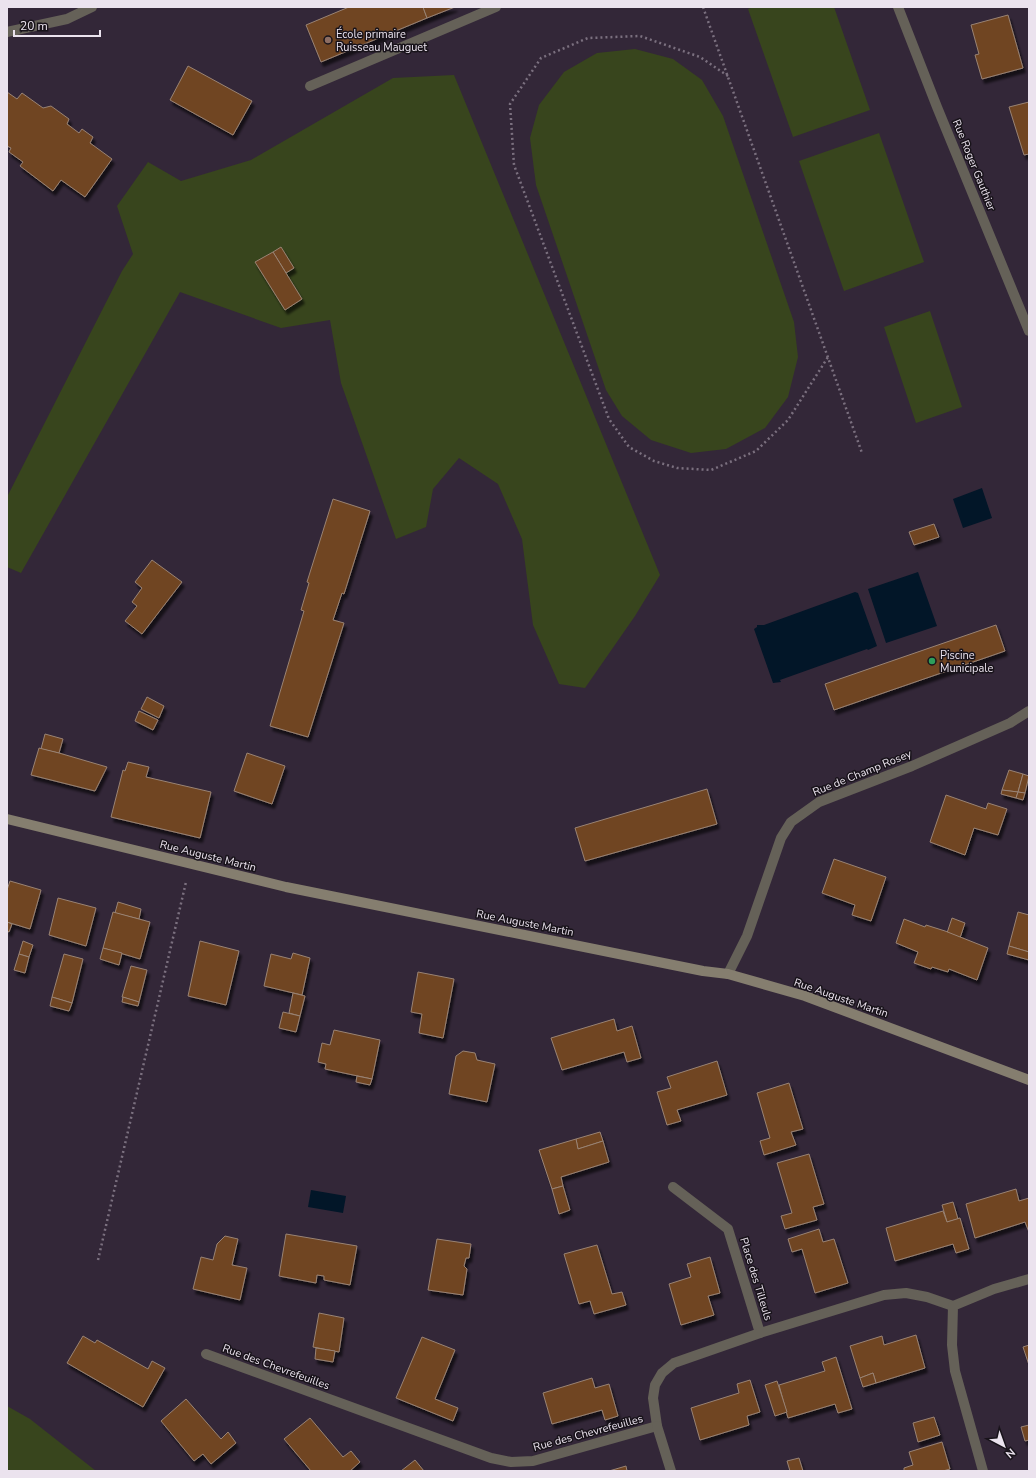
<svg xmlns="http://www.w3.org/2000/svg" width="1036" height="1478" font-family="'Nunito Sans',sans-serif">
<defs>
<filter id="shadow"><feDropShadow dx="2.5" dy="4.5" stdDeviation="1" flood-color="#0009"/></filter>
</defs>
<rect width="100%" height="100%" fill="#332738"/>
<g fill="#38451d">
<path d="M 753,7 L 834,7 L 870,110 L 793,137 L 748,9 Z"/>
<path d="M 635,49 L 673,59 L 702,80 L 723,116 L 794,322 L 798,357 L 788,397 L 765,428 L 726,449 L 691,453 L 651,440 L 622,416 L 606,390 L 536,185 L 530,138 L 539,105 L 564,72 L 597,53 Z"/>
<path d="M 454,75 L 660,575 L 635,616 L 585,688 L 559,684 L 533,625 L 522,539 L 498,484 L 459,458 L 433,489 L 426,527 L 396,539 L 341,383 L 330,320 L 281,328 L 180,292 L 21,573 L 7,567 L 7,497 L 122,271 L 133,254 L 117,206 L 148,162 L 181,181 L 251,160 L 393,78 Z"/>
<path d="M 879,133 L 924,262 L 844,291 L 799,161 Z"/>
<path d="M 930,311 L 962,407 L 916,423 L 884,327 Z"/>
<path d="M 7,1406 L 30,1419 L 96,1471 L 7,1471 Z"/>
</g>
<g fill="#021628">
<path d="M 982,488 L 992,518 L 963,528 L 953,499 Z"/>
<path d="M 918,572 L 937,626 L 886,643 L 868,589 Z"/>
<path d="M 855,592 L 858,593 L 877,646 L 868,650 L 867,649 L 780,680 L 781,682 L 773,683 L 754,629 L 757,627 L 757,625 L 764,625 Z"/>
<path d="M 311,1190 L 346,1196 L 343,1213 L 308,1207 Z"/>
</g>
<g fill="#704420" stroke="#998374" filter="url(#shadow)">
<path d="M 349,7 L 423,7 L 427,18 L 321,62 L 306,25 Z"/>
<path d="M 423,7 L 455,7 L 427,18 Z"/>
<path d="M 1008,15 L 1023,68 L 982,79 L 975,55 L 979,54 L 971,25 Z"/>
<path d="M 188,66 L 252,101 L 233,135 L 170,100 Z"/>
<path d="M 7,92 L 17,99 L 22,93 L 43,108 L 51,106 L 69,119 L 67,124 L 79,133 L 82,129 L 93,137 L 90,143 L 112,159 L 85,197 L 61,180 L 53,191 L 20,166 L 23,162 L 9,152 L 11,148 L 7,146 Z"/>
<path d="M 1029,102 L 1029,154 L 1024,155 L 1009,107 Z"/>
<path d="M 281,247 L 294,268 L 286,273 L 273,252 Z"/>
<path d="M 273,252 L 302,299 L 285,310 L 255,262 Z"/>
<path d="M 333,499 L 370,511 L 344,594 L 342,593 L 333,620 L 344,623 L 308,737 L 270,726 L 304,611 L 301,610 L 309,583 L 307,582 Z"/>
<path d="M 934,524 L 939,537 L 914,545 L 909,532 Z"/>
<path d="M 152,560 L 182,582 L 142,634 L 125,621 L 137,606 L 132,602 L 142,588 L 135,582 Z"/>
<path d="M 996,625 L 1005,651 L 834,710 L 825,684 Z"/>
<path d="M 147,697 L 164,706 L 159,718 L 141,709 Z"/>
<path d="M 139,711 L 158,720 L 153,730 L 135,721 Z"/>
<path d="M 45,734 L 63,739 L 59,753 L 41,749 Z"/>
<path d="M 39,748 L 59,753 L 107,767 L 95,791 L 31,775 Z"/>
<path d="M 247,753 L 285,766 L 272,804 L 234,791 Z"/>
<path d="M 128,762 L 149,767 L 146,777 L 211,792 L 200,838 L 111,817 L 123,770 L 125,771 Z"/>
<path d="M 1009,770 L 1023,774 L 1018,792 L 1002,790 Z"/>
<path d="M 1023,774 L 1029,776 L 1025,793 L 1018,792 Z"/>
<path d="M 707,789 L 717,824 L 585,861 L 575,828 Z"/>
<path d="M 1002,790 L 1018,792 L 1016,798 L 1001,794 Z"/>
<path d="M 1018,792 L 1025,793 L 1023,800 L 1016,798 Z"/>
<path d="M 946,795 L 986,809 L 988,803 L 1007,809 L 998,835 L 974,828 L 965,855 L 930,842 Z"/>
<path d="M 834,859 L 886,877 L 871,921 L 852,915 L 855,905 L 822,893 Z"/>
<path d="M 10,881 L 41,890 L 30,929 L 7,922 L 7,890 Z"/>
<path d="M 58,898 L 96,908 L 86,946 L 49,935 Z"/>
<path d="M 118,902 L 141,909 L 139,919 L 115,913 Z"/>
<path d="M 113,912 L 150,922 L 140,959 L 103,948 Z"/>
<path d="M 1018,912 L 1029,915 L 1029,952 L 1009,946 Z"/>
<path d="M 952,918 L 965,923 L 960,938 L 947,933 Z"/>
<path d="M 904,919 L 925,927 L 926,925 L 945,931 L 988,948 L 977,980 L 949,969 L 948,972 L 932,967 L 931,969 L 914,963 L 918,952 L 896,943 Z"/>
<path d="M 7,922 L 12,924 L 9,932 L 7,931 Z"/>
<path d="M 23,941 L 33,945 L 29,957 L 19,954 Z"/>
<path d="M 200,941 L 239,951 L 226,1005 L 188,996 Z"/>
<path d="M 1009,946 L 1029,952 L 1029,960 L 1007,954 Z"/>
<path d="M 103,948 L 122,953 L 119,965 L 100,959 Z"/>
<path d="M 293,953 L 310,958 L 302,995 L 264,986 L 271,954 L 291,959 Z"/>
<path d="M 19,954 L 29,957 L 25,973 L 14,970 Z"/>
<path d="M 64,954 L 83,959 L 72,1003 L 52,997 Z"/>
<path d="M 131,966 L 147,970 L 139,1002 L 122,997 Z"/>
<path d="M 418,972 L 454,979 L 443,1038 L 419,1033 L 422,1014 L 411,1012 Z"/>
<path d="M 293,993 L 305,996 L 300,1016 L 289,1013 Z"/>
<path d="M 52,997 L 72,1003 L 69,1011 L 50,1006 Z"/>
<path d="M 123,997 L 139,1002 L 138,1006 L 122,1002 Z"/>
<path d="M 283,1012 L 300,1016 L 296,1032 L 279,1028 Z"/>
<path d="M 614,1019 L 617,1031 L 632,1026 L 641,1058 L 627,1062 L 624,1052 L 562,1070 L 551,1038 Z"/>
<path d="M 334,1030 L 380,1040 L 372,1079 L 325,1069 L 326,1064 L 318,1062 L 322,1043 L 330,1045 Z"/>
<path d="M 463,1051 L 475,1053 L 477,1060 L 495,1064 L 487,1102 L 449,1094 L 456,1056 Z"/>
<path d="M 717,1061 L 727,1095 L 677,1110 L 681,1121 L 667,1125 L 657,1092 L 671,1088 L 667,1077 Z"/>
<path d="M 357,1076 L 372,1079 L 370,1085 L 356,1082 Z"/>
<path d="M 789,1083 L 803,1129 L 791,1132 L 796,1145 L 764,1155 L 760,1141 L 770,1138 L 757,1093 Z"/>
<path d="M 600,1132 L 603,1141 L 578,1149 L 576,1139 Z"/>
<path d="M 576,1139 L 578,1149 L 603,1141 L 609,1162 L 561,1177 L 563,1186 L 552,1189 L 539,1150 Z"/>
<path d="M 809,1154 L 824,1204 L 813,1207 L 817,1220 L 785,1229 L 781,1216 L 792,1213 L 777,1163 Z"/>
<path d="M 563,1186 L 570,1210 L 559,1214 L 552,1189 Z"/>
<path d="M 1016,1189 L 1019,1201 L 1029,1198 L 1029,1232 L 1025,1222 L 975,1238 L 966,1204 Z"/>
<path d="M 953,1202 L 958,1219 L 947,1222 L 942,1205 Z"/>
<path d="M 943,1211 L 947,1222 L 960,1218 L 969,1249 L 956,1253 L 953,1244 L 895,1261 L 886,1228 Z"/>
<path d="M 819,1229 L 823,1242 L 834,1239 L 848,1283 L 815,1293 L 802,1249 L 792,1252 L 788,1239 Z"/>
<path d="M 286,1234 L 357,1246 L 350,1285 L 324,1280 L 324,1276 L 317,1275 L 316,1283 L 279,1276 Z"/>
<path d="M 225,1236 L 238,1239 L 232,1265 L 247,1268 L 240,1300 L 193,1289 L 201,1257 L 213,1260 L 217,1244 Z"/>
<path d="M 437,1239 L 471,1244 L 469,1258 L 466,1258 L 464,1266 L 467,1269 L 463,1295 L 428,1290 Z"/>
<path d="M 597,1245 L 612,1294 L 622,1292 L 626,1305 L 594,1314 L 590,1301 L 579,1304 L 564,1254 Z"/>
<path d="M 710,1257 L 720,1293 L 708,1296 L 714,1315 L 681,1325 L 669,1284 L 691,1277 L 687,1264 Z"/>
<path d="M 319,1313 L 344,1318 L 339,1352 L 313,1347 Z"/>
<path d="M 916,1335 L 925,1368 L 876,1383 L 873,1373 L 860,1378 L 850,1346 L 882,1336 L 884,1345 Z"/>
<path d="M 83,1336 L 95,1343 L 97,1340 L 148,1369 L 152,1361 L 165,1368 L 143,1407 L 67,1363 Z"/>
<path d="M 422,1337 L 455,1350 L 435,1399 L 458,1408 L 453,1421 L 396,1398 Z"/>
<path d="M 1029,1345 L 1029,1365 L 1023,1347 Z"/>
<path d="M 316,1348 L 335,1351 L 333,1362 L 315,1359 Z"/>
<path d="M 836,1357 L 852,1409 L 838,1413 L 835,1404 L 788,1418 L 779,1385 L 825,1371 L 822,1362 Z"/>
<path d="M 873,1373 L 876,1383 L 863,1387 L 860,1378 Z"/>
<path d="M 592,1378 L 595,1388 L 609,1384 L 618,1416 L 605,1420 L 602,1410 L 552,1424 L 543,1393 Z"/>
<path d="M 750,1380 L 760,1412 L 747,1416 L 749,1425 L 700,1440 L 691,1408 L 739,1393 L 737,1384 Z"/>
<path d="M 777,1381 L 787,1412 L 775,1416 L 765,1385 Z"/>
<path d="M 186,1399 L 221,1439 L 228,1432 L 236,1443 L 211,1464 L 203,1454 L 194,1461 L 161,1421 Z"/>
<path d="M 934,1417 L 940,1435 L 918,1442 L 913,1423 Z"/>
<path d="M 310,1418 L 343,1457 L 351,1451 L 360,1462 L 350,1471 L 311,1471 L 284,1439 Z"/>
<path d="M 1029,1425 L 1029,1440 L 1025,1441 L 1021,1427 Z"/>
<path d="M 942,1442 L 950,1469 L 943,1471 L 904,1471 L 904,1468 L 913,1465 L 909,1452 Z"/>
<path d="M 799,1458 L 803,1471 L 790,1471 L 787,1461 Z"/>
<path d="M 415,1460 L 424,1471 L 401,1471 Z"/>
<path d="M 626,1466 L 627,1471 L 609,1471 Z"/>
</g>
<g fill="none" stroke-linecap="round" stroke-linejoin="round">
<g stroke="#7b707f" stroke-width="2.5" stroke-dasharray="2 3" stroke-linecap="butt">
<path d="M 703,7 L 862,453"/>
<path d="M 728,76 L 700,57 L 640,36 L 588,38 L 541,58 L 510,104 L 514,165 L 609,419 L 629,447 L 654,461 L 677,468 L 711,470 L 756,451 L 788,420 L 828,357"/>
<path d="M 98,1260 L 186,882"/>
</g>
<g stroke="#656158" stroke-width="10">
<path d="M 898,7 L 937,107 L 1029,331"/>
<path d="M 7,32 L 67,19 L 92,7"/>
<path d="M 310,86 L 496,7"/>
<path d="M 728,974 L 747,936 L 781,838 L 791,822 L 819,802 L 912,766 L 1010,723 L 1029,711"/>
<path d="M 673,1187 L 728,1229 L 760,1333"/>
<path d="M 206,1354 L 491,1458 L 511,1462 L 533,1461 L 657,1426 L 653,1398 L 655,1385 L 662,1373 L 674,1363 L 760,1333 L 884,1295 L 906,1293 L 927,1297 L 953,1306"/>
<path d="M 657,1426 L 671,1471"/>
<path d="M 983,1471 L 955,1371 L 952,1345 L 953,1306 L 994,1289 L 1029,1279"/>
</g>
<path stroke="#857e6f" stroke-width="10" d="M 7,819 L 286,887 L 703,971 L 728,974 L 805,996 L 1029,1080"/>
</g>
<circle fill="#8d6e63" stroke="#18131a" stroke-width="1.5" cx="328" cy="40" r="4"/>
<circle fill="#2e9e5b" stroke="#18131a" stroke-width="1.5" cx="932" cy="661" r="4"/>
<g text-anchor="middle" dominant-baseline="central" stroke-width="3" stroke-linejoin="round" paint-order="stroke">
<g font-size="11" fill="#ebe3ee" stroke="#18131a" text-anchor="start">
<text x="336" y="34">École primaire<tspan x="336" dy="13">Ruisseau Mauguet</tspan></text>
<text x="940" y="655">Piscine<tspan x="940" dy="13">Municipale</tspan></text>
</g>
<g font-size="11" fill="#ebe3ee" stroke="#18131a">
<text transform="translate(974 165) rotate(68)">Rue Roger Gauthier</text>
<text transform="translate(862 773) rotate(-22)">Rue de Champ Rosey</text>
<text transform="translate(208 856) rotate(14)">Rue Auguste Martin</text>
<text transform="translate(525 923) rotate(11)">Rue Auguste Martin</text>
<text transform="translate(841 998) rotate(19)">Rue Auguste Martin</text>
<text transform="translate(756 1279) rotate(73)">Place des Tilleuls</text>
<text transform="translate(276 1367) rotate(20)">Rue des Chevrefeuilles</text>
<text transform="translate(588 1433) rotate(-15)">Rue des Chevrefeuilles</text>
</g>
</g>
<rect width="1036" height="1478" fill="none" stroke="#ebe3ee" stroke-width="16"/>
<g transform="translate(1004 1446) rotate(139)" stroke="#18131a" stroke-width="3" paint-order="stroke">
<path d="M0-3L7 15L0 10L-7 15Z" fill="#ebe3ee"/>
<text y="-6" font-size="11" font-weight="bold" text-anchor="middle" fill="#ebe3ee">N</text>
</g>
<path d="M14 30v6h86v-6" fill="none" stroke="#ebe3ee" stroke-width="2"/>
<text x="20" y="30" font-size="12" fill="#ebe3ee" stroke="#18131a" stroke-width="3" paint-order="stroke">20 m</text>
</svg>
